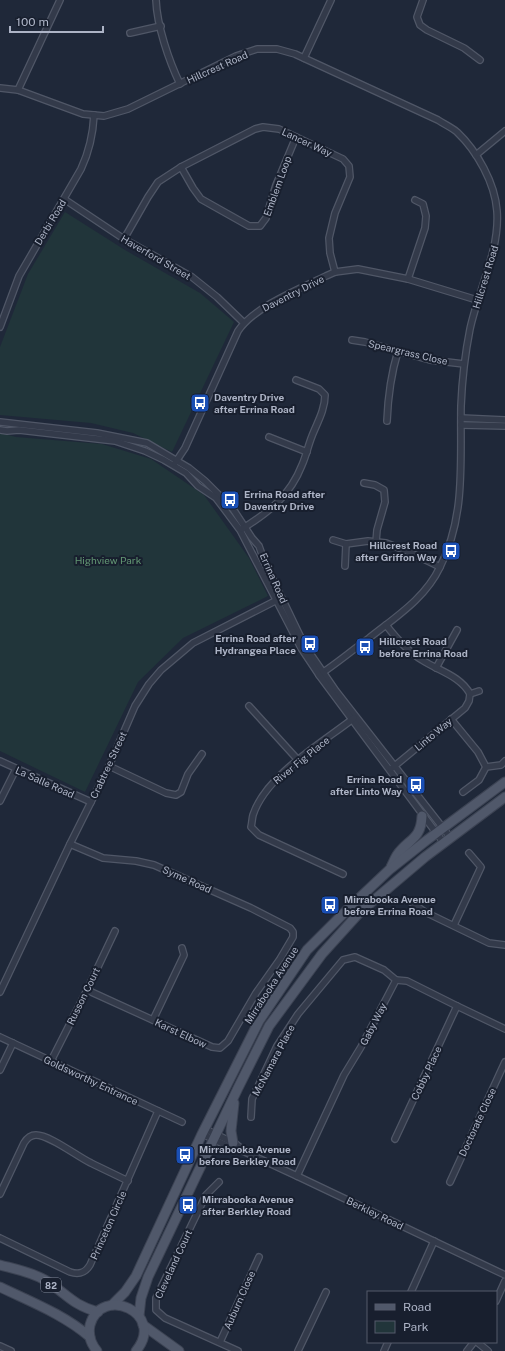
<svg xmlns="http://www.w3.org/2000/svg" width="505" height="1351" font-family="'Public Sans',sans-serif">
<rect width="100%" height="100%" fill="#1f2839"/>
<g fill="#21353a">
<path d="M 65,212 L 125,250 L 200,293 L 234,322 L 172,452 L 133,433 L 91,423 L 0,415 L 0,347 L 28,274 Z"/>
<path d="M 0,433 L 16,437 L 102,444 L 151,459 L 204,495 L 249,558 L 268,596 L 183,638 L 138,682 L 85,792 L 0,751 Z"/>
</g>
<g fill="none" stroke-linecap="round" stroke-linejoin="round">
<g stroke="#505767" stroke-width="8">
<g id="street">
<path d="M 156,0 C 157,26 169,61 180,84"/>
<path d="M 423,0 L 417,17 L 420,25 L 427,30 L 464,48 L 480,60"/>
<path d="M 130,33 L 161,26"/>
<path d="M 304,58 L 331,0"/>
<path d="M 0,88 L 18,90 L 83,114 L 104,116 L 128,109 L 236,56 L 257,49 L 277,49 L 295,54 L 438,120 C 444,124 451,127 457,132 C 477,151 495,183 497,211 C 500,250 478,291 470,329 C 465,354 462,381 461,406 C 460,461 466,516 440,567 C 425,599 394,618 368,639 C 351,651 336,664 319,675"/>
<path d="M 18,90 L 60,0"/>
<path d="M 476,155 L 505,131"/>
<path d="M 181,167 L 193,188 L 201,199 L 249,226 L 260,226 L 266,218 L 276,185 L 296,137"/>
<path d="M 64,199 L 124,239 L 192,277 L 217,297 L 244,323"/>
<path d="M 124,239 L 148,197 L 158,182 L 181,167 L 255,129 L 263,127 L 279,129 L 343,159 L 349,166 L 350,177 L 335,213 L 329,238 L 330,253 L 335,272"/>
<path d="M 408,279 L 425,228 L 426,216 L 423,204 L 415,200"/>
<path d="M 0,327 L 19,276 L 81,169 C 89,152 93,135 94,115"/>
<path d="M 352,340 L 365,342 L 430,360 L 464,364"/>
<path d="M 461,418 L 505,420"/>
<path d="M 387,421 C 388,396 391,374 398,351"/>
<path d="M 0,422 L 97,433 L 147,443 L 189,468 L 205,481 L 233,509 L 252,538 L 259,546 L 265,563 L 303,642 L 312,656 L 336,691 L 450,837"/>
<path d="M 461,425 L 505,426"/>
<path d="M 0,430 L 7,431 L 19,430 L 115,441 L 145,451 L 164,460 L 186,473 L 198,486 L 216,498 L 240,530 L 301,648 L 319,675 L 443,842"/>
<path d="M 269,437 L 307,452"/>
<path d="M 175,463 L 185,448 L 238,331 C 254,307 299,289 326,276 L 335,272 L 358,269 L 408,279 L 477,300"/>
<path d="M 364,483 L 375,485 L 384,490 L 385,502 L 377,530 L 376,542"/>
<path d="M 242,529 C 269,512 290,496 302,465 C 306,456 308,446 312,436 C 317,423 325,410 325,395 L 319,389 L 296,380"/>
<path d="M 333,540 L 346,544 L 368,541 L 386,543 L 407,551 L 440,567"/>
<path d="M 345,566 L 346,544"/>
<path d="M 386,625 C 396,638 407,651 422,660 C 437,670 461,676 470,694 L 469,701 L 465,708 L 391,769"/>
<path d="M 436,668 L 457,630"/>
<path d="M 470,694 L 479,691"/>
<path d="M 249,706 L 298,760"/>
<path d="M 451,719 L 478,752 L 486,767"/>
<path d="M 0,761 L 91,802"/>
<path d="M 109,766 L 166,793 L 176,795 L 181,792 L 188,774 L 202,754"/>
<path d="M 463,792 L 479,780 L 486,767 L 501,765 L 505,761"/>
<path d="M 0,801 L 16,769"/>
<path d="M 70,844 L 103,858 L 136,861 L 154,865 L 251,908 L 290,928 L 293,932 L 293,937 L 280,959 L 256,993 L 228,1041 L 220,1048 L 212,1047 L 87,990"/>
<path d="M 343,874 L 259,835 L 251,827 C 252,823 252,819 253,815 C 266,775 322,743 354,718"/>
<path d="M 411,902 L 425,912 L 489,943 L 505,945"/>
<path d="M 454,925 L 481,867 L 469,853"/>
<path d="M 0,992 L 70,844 L 109,766 L 135,706 L 149,684 L 161,670 L 193,643 L 279,599"/>
<path d="M 153,1020 L 184,955 L 182,948"/>
<path d="M 0,1037 L 182,1122"/>
<path d="M 51,1061 L 87,990 L 115,931"/>
<path d="M 0,1070 L 13,1043"/>
<path d="M 251,1117 L 252,1099 L 277,1046 L 298,1014 L 343,960 L 355,957 L 384,970 L 396,980"/>
<path d="M 205,1129 L 236,1144 L 243,1150"/>
<path d="M 202,1134 L 234,1149 L 245,1152 L 297,1176 L 505,1275"/>
<path d="M 395,1139 L 457,1006"/>
<path d="M 297,1176 L 344,1075 L 361,1047 L 396,980 L 407,981 L 457,1006 L 505,1029"/>
<path d="M 219,1182 L 206,1195 L 156,1298 L 156,1310 L 165,1318 L 238,1351"/>
<path d="M 450,1182 L 505,1062"/>
<path d="M 0,1194 L 24,1143 C 27,1138 30,1135 36,1135 C 50,1135 78,1157 91,1163 C 103,1169 116,1175 128,1181"/>
<path d="M 0,1238 L 70,1272 C 79,1275 85,1273 90,1265 L 158,1111"/>
<path d="M 411,1292 L 434,1241"/>
<path d="M 496,1301 L 505,1281"/>
<path d="M 220,1342 L 259,1257"/>
<path d="M 477,1342 L 488,1351"/>
<path d="M 0,1346 L 11,1351"/>
<path d="M 298,1351 L 326,1292"/>
<path d="M 384,1351 L 388,1342"/>
<path d="M 467,1351 L 474,1342"/>
</g>
</g>
<g stroke="#3c4353" stroke-width="11">
<g id="primary">
<path d="M 391,867 C 393,863 395,858 397,855 C 408,839 421,840 422,816"/>
<path d="M 233,1143 L 231,1131 L 234,1103"/>
<path d="M 0,1265 C 15,1269 31,1272 45,1280 C 66,1293 72,1305 98,1312"/>
<path d="M 0,1287 C 31,1302 63,1314 90,1337"/>
<path d="M 112,1305 L 125,1292 L 136,1276 L 202,1134 L 259,1021 L 307,950 L 353,904 L 389,870 L 427,840 L 505,782"/>
<path d="M 139,1316 L 141,1298 L 148,1277 L 238,1088 L 269,1026 L 322,954 L 360,912 L 425,857 L 505,797"/>
<path d="M 143,1325 L 179,1351"/>
<path d="M 97,1351 C 91,1344 88,1335 90,1325 C 101,1284 167,1313 136,1351"/>
</g>
</g>
<use href="#street" stroke="#333a4a" stroke-width="5.5"/>
<use href="#primary" stroke="#50586a" stroke-width="9"/>
</g>
<defs>
<g id="bus-square" transform="scale(1)"><rect x="-9" y="-9" width="18" height="18" rx="4" fill="#1a4fb4" stroke="#181f2e"/><path d="M-5-6H5V4H4V6H2V4H-2V6H-4V4H-5ZM-3.5-4V0h7V-4ZM-3.5 1.2v1.5H-2V1.2ZM2 1.2v1.5H3.5V1.2Z" fill="#fff"/></g>
</defs>
<g fill-rule="evenodd">
<use href="#bus-square" x="200" y="403"/>
<use href="#bus-square" x="230" y="500"/>
<use href="#bus-square" x="451" y="551"/>
<use href="#bus-square" x="310" y="644"/>
<use href="#bus-square" x="365" y="647"/>
<use href="#bus-square" x="416" y="785"/>
<use href="#bus-square" x="330" y="905"/>
<use href="#bus-square" x="185" y="1155"/>
<use href="#bus-square" x="188" y="1205"/>
</g>
<g text-anchor="middle" dominant-baseline="central" stroke-width="4" stroke-linejoin="round" paint-order="stroke">
<rect fill="#181f2e" stroke="#808798" stroke-width="1" x="41" y="1278" width="20" height="14" rx="3"/>
<g font-size="9" font-weight="bold" fill="#adb4c6">
<text x="51" y="1285">82</text>
</g>
<g font-size="10" fill="#adb4c6" stroke="#181f2e">
<text transform="translate(217 67) rotate(-24)">Hillcrest Road</text>
<text transform="translate(307 142) rotate(25)">Lancer Way</text>
<text transform="translate(277 186) rotate(-70)">Emblem Loop</text>
<text transform="translate(50 222) rotate(-59)">Derbi Road</text>
<text transform="translate(156 257) rotate(30)">Haverford Street</text>
<text transform="translate(485 277) rotate(-73)">Hillcrest Road</text>
<text transform="translate(293 293) rotate(-27)">Daventry Drive</text>
<text transform="translate(408 352) rotate(13)">Speargrass Close</text>
<text transform="translate(274 578) rotate(66)">Errina Road</text>
<text transform="translate(433 734) rotate(-40)">Linto Way</text>
<text transform="translate(301 760) rotate(-39)">River Fig Place</text>
<text transform="translate(108 765) rotate(-65)">Crabtree Street</text>
<text transform="translate(45 782) rotate(24)">La Salle Road</text>
<text transform="translate(187 879) rotate(24)">Syme Road</text>
<text transform="translate(271 985) rotate(-57)">Mirrabooka Avenue</text>
<text transform="translate(83 996) rotate(-64)">Russon Court</text>
<text transform="translate(373 1024) rotate(-63)">Gaby Way</text>
<text transform="translate(181 1033) rotate(25)">Karst Elbow</text>
<text transform="translate(273 1060) rotate(-62)">McNamara Place</text>
<text transform="translate(426 1073) rotate(-65)">Cobby Place</text>
<text transform="translate(91 1080) rotate(25)">Goldsworthy Entrance</text>
<text transform="translate(477 1122) rotate(-65)">Doctorate Close</text>
<text transform="translate(375 1213) rotate(26)">Berkley Road</text>
<text transform="translate(108 1225) rotate(-66)">Princeton Circle</text>
<text transform="translate(173 1264) rotate(-65)">Cleveland Court</text>
<text transform="translate(239 1300) rotate(-66)">Auburn Close</text>
</g>
<g font-size="10" font-weight="bold" fill="#adb4c6" stroke="#181f2e" text-anchor="start">
<text x="214" y="397">Daventry Drive<tspan x="214" dy="12">after Errina Road</tspan></text>
<text x="244" y="494">Errina Road after<tspan x="244" dy="12">Daventry Drive</tspan></text>
<text x="437" y="545" text-anchor="end">Hillcrest Road<tspan x="437" dy="12">after Griffon Way</tspan></text>
<text x="296" y="638" text-anchor="end">Errina Road after<tspan x="296" dy="12">Hydrangea Place</tspan></text>
<text x="379" y="641">Hillcrest Road<tspan x="379" dy="12">before Errina Road</tspan></text>
<text x="402" y="779" text-anchor="end">Errina Road<tspan x="402" dy="12">after Linto Way</tspan></text>
<text x="344" y="899">Mirrabooka Avenue<tspan x="344" dy="12">before Errina Road</tspan></text>
<text x="199" y="1149">Mirrabooka Avenue<tspan x="199" dy="12">before Berkley Road</tspan></text>
<text x="202" y="1199">Mirrabooka Avenue<tspan x="202" dy="12">after Berkley Road</tspan></text>
</g>
<g font-size="10" fill="#639874" stroke="#181f2e">
<text x="108" y="560">Highview Park</text>
</g>
</g>
<rect x="367" y="1291" width="130" height="52" fill="#181f2e" stroke="#545b6b"/>
<rect x="375" y="1304" width="20" height="6" fill="#50586a" stroke="#545b6b"/>
<text x="403" y="1311" font-size="12" fill="#adb4c6">Road</text>
<rect x="375" y="1321" width="20" height="12" fill="#21353a" stroke="#545b6b"/>
<text x="403" y="1331" font-size="12" fill="#adb4c6">Park</text>
<path d="M10 26v6h93v-6" fill="none" stroke="#adb4c6" stroke-width="2"/>
<text x="16" y="26" font-size="12" fill="#adb4c6" stroke="#181f2e" stroke-width="3" paint-order="stroke">100 m</text>
</svg>
